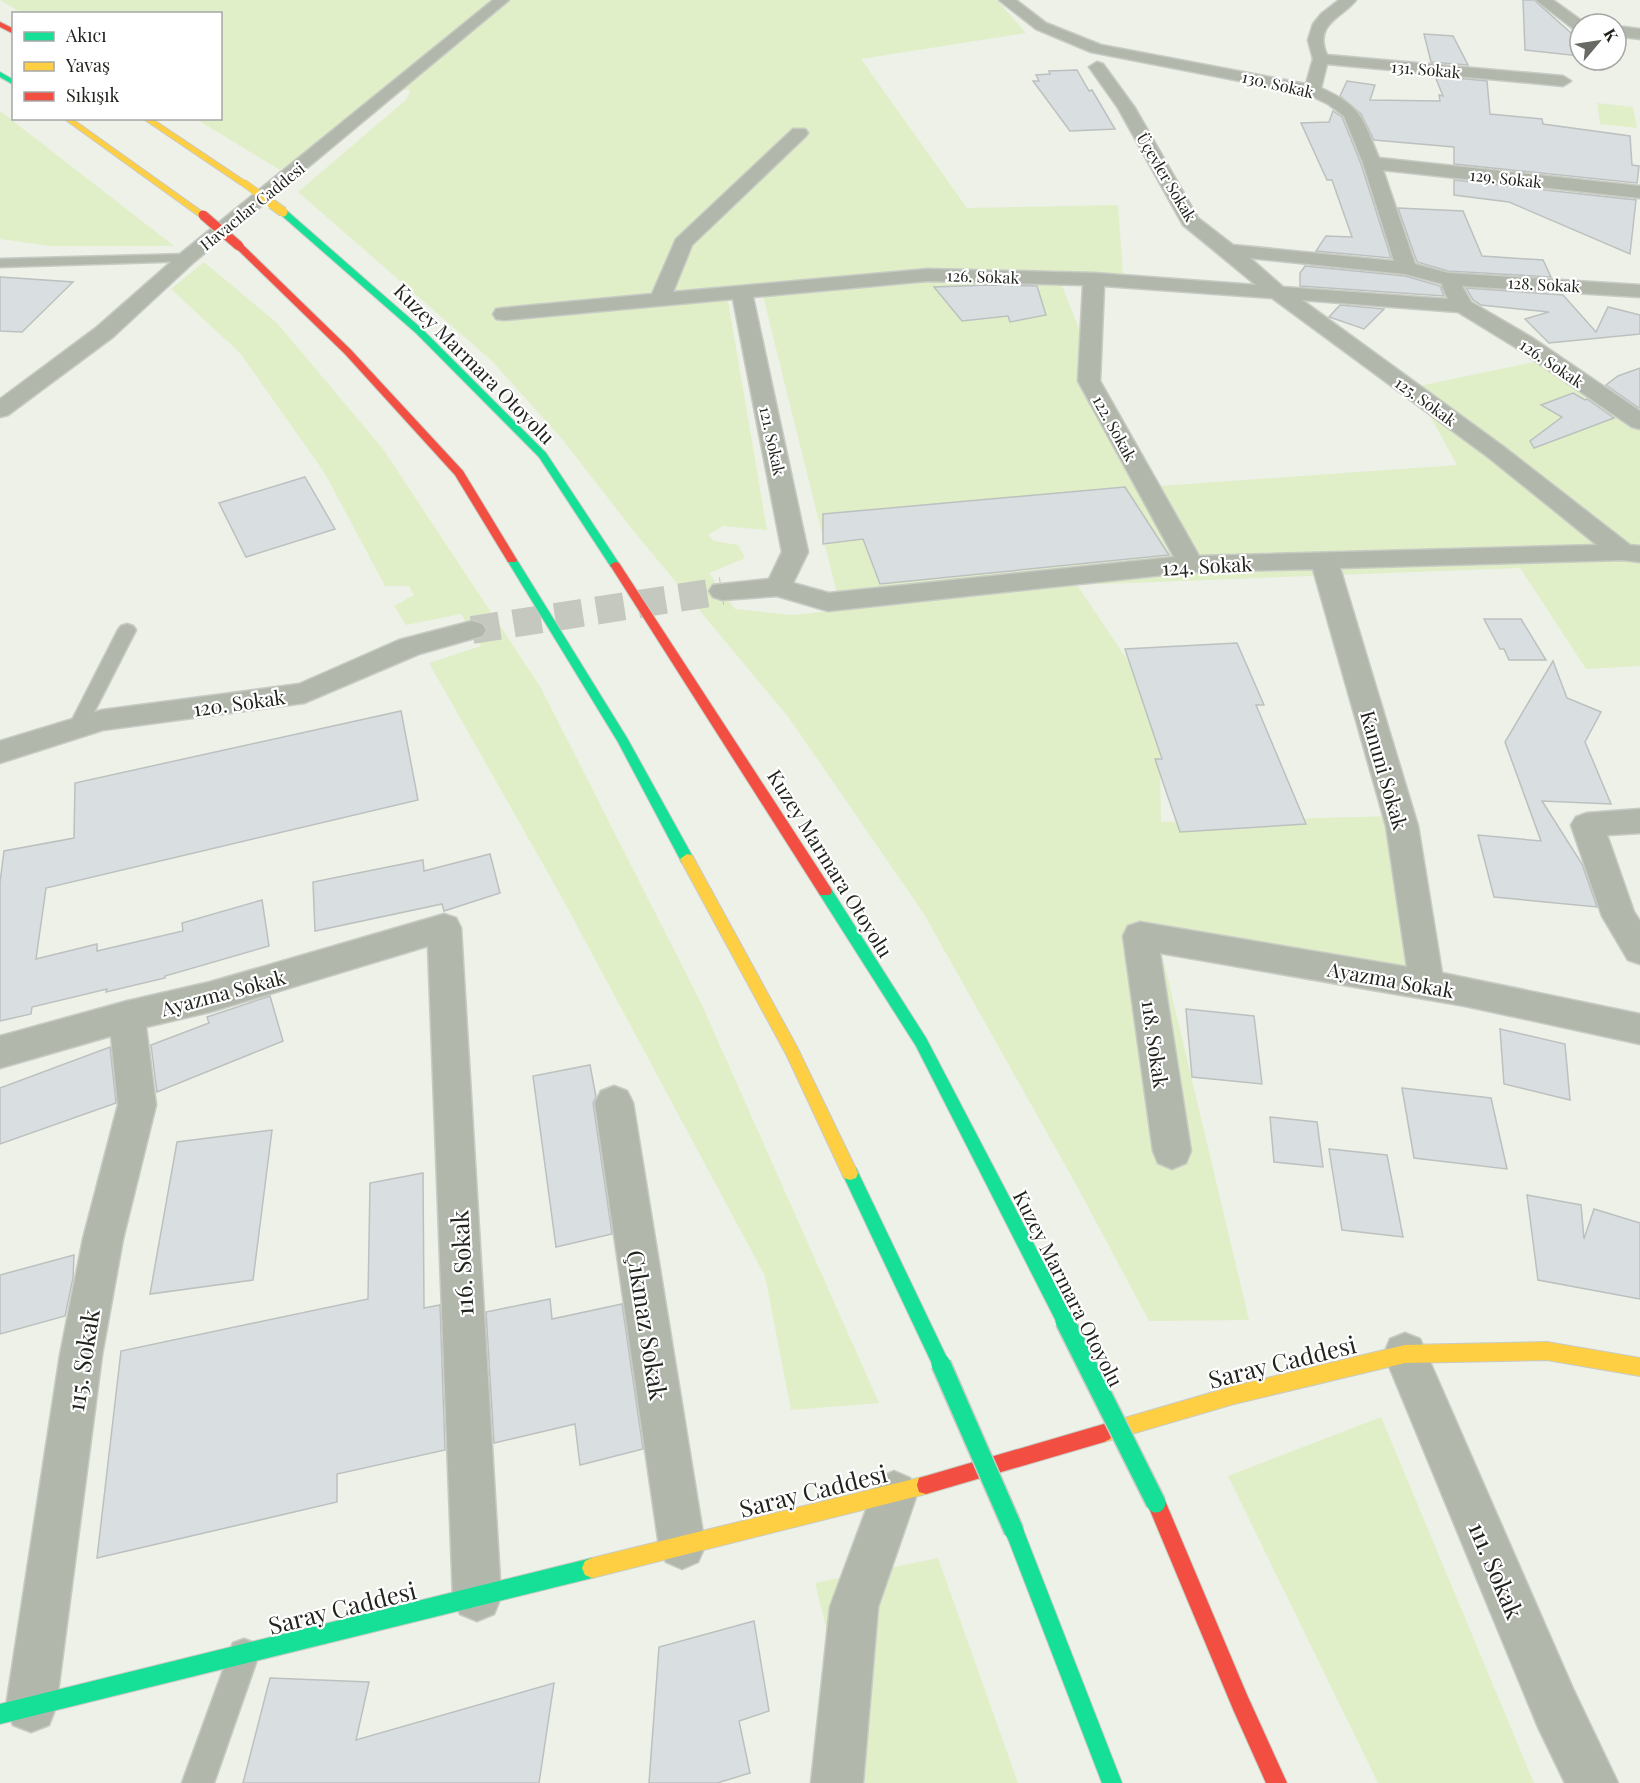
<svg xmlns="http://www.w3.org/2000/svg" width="1640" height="1783" font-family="'Playfair Display',serif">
<rect width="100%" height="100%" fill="#edf1e8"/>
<g fill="#e0efc8" fill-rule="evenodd">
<path d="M 0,0 L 997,0 L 1026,33 L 861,59 L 967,208 L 1118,205 L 1123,274 L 1057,273 L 1102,387 L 1159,486 L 1457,465 L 1414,387 L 1549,359 L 1640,431 L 1640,666 L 1586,669 L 1520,568 L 1077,585 L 1159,707 L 1161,822 L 1397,816 L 1425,976 L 1162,954 L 1249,1320 L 1149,1321 L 1079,1190 L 924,914 L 789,718 L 636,534 L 562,439 L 492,361 L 298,192 L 407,99 L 410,89 L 391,92 L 280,170 L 196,119 L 220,118 L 220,14 L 22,13 ZM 763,296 L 841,610 L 792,615 L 735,609 L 709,573 L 745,558 L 738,545 L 714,541 L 708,535 L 723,526 L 767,530 L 728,301 Z"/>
<path d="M 1597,103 L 1633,107 L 1637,128 L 1600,124 Z"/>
<path d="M 0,111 L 174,246 L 50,246 L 0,239 Z"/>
<path d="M 204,262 L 277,323 L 383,449 L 541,688 L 701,1003 L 879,1403 L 791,1410 L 765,1276 L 561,896 L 429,663 L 481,646 L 461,614 L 406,625 L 394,606 L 414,595 L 409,586 L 385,586 L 324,472 L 240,353 L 171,289 Z"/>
<path d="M 1381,1417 L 1534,1783 L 1378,1783 L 1228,1476 Z"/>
<path d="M 938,1558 L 1018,1783 L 865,1783 L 815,1583 Z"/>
</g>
<g fill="#d9dfe1" stroke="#bcc0bf" stroke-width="1.5">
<path d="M 1523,0 L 1534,0 L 1580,41 L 1580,56 L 1525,50 Z"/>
<path d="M 1424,34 L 1453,36 L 1468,65 L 1431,62 Z"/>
<path d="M 1077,70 L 1089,91 L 1092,90 L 1115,129 L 1070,131 L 1033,81 L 1039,81 L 1036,75 L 1050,74 L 1049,71 Z"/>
<path d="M 1435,76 L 1487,81 L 1490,114 L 1542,119 L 1543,124 L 1630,136 L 1632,165 L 1639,166 L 1637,183 L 1454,164 L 1454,147 L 1374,140 L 1361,114 L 1340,96 L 1347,81 L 1375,85 L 1370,100 L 1440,101 L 1439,95 L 1443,96 Z"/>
<path d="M 1333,111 L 1342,117 L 1361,164 L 1391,258 L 1316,251 L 1326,236 L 1352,237 L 1332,180 L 1327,180 L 1301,123 L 1329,122 Z"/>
<path d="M 1454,180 L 1636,200 L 1630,254 L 1509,202 L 1454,195 Z"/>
<path d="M 1398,208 L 1463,211 L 1482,256 L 1543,260 L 1551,277 L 1448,271 L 1417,262 Z"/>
<path d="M 1305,266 L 1405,276 L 1440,286 L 1444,296 L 1300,286 L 1300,273 Z"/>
<path d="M 0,277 L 73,282 L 22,332 L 0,331 Z"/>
<path d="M 988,285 L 1037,286 L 1046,315 L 1010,322 L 1008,316 L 962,321 L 934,287 Z"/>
<path d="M 1466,288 L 1563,295 L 1596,332 L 1608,307 L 1640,315 L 1640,334 L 1549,343 L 1525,319 L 1549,312 L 1481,305 L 1473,300 Z"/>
<path d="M 1340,305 L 1384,309 L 1364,329 L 1329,317 Z"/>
<path d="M 1640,368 L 1640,408 L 1639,408 L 1606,385 L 1618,376 Z"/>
<path d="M 1573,393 L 1585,400 L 1587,399 L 1614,418 L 1534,448 L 1530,441 L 1562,417 L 1541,405 Z"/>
<path d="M 305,477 L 335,529 L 246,557 L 219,503 Z"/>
<path d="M 1125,487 L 1169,555 L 880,584 L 863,539 L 823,544 L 823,514 Z"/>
<path d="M 1484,619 L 1521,619 L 1546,660 L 1509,660 L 1504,649 L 1500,649 Z"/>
<path d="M 1237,643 L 1264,705 L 1256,705 L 1306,824 L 1180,832 L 1155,759 L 1162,759 L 1125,649 Z"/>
<path d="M 1553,661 L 1567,698 L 1601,712 L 1585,742 L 1611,804 L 1542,801 L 1582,864 L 1597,907 L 1494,897 L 1478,835 L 1541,841 L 1505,742 Z"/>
<path d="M 401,711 L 418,800 L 46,888 L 36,959 L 97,944 L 97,951 L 183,931 L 182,923 L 262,900 L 269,946 L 165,976 L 165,978 L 106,992 L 107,989 L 32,1007 L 31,1014 L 0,1021 L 0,883 L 4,851 L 74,838 L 75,783 Z"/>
<path d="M 490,854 L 500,893 L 444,911 L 442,904 L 315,931 L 313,882 L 423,860 L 424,871 Z"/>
<path d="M 270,996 L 283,1041 L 157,1092 L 151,1045 L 209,1023 L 207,1017 Z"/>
<path d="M 1186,1009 L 1254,1016 L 1262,1084 L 1192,1077 Z"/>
<path d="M 1500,1029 L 1565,1044 L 1570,1100 L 1504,1084 Z"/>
<path d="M 110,1047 L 116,1103 L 0,1144 L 0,1088 Z"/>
<path d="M 590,1065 L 596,1097 L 593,1103 L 612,1234 L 556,1247 L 533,1076 Z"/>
<path d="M 1402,1088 L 1491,1098 L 1507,1169 L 1414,1158 Z"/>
<path d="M 1270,1117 L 1317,1122 L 1323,1167 L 1274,1162 Z"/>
<path d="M 272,1130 L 253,1280 L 150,1294 L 177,1142 Z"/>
<path d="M 1329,1149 L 1387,1155 L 1403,1237 L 1342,1230 Z"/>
<path d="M 423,1173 L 424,1308 L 440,1305 L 445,1450 L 337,1474 L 337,1502 L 97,1558 L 121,1351 L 368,1299 L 370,1183 Z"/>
<path d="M 1527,1195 L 1581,1205 L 1584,1239 L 1594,1209 L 1640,1223 L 1640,1299 L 1538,1280 Z"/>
<path d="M 74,1255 L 73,1278 L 65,1316 L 0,1334 L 0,1275 Z"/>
<path d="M 550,1299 L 552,1319 L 622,1304 L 643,1449 L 580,1465 L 575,1424 L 494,1443 L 486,1312 Z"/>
<path d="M 754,1621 L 769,1711 L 739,1721 L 750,1773 L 717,1783 L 649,1783 L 659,1647 Z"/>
<path d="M 270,1678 L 369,1682 L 356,1740 L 554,1683 L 539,1783 L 243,1783 Z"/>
</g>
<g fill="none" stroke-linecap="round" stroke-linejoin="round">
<path stroke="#c4c8bf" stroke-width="28" stroke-dasharray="28 14" stroke-linecap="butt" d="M 472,630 L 722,591"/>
<g stroke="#c8cbc4" stroke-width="3">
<g id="lane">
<path d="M 187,254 L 192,255 L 193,258 L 192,261 L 0,267 L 0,259 Z"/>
<path d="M 127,624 L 133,626 L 136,630 L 86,728 L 84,733 L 77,735 L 70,733 L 68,728 L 118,630 L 121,626 Z"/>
<path d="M 244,1639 L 255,1643 L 259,1654 L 214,1783 L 182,1783 L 233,1643 Z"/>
</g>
</g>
<g stroke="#c8cbc4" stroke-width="3">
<g id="street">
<path d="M 493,0 L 509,0 L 194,262 L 113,337 L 8,415 L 0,417 L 0,399 L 97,327 L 180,254 Z"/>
<path d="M 999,0 L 1016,0 L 1046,23 L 1101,45 L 1306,84 L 1313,59 L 1308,40 L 1313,24 L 1321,14 L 1339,0 L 1356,0 C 1342,18 1313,24 1327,55 L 1563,76 L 1571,81 L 1563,86 L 1327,64 L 1321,88 C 1363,107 1362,118 1379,158 L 1640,186 L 1640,198 L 1383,170 L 1415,264 L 1448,273 L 1640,285 L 1640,297 L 1462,286 L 1471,302 L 1531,337 L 1640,411 L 1640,429 L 1632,427 L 1515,347 L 1458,312 L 1302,300 L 1504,447 L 1630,545 L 1640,546 L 1640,562 L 1623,560 L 1340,568 L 1418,826 L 1442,973 L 1640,1014 L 1640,1044 L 1465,1006 L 1160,953 L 1191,1151 L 1186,1163 L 1172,1169 L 1158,1163 L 1153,1151 L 1123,936 L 1128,926 L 1140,922 L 1407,967 L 1386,826 L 1313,569 L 1191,572 L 828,611 L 777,596 L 722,600 L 713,597 L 709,591 L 713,585 L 769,579 L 782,552 L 733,299 L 504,320 L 496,319 L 493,314 L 496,309 L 504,308 L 652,294 L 676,239 L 793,129 L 805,129 L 808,133 L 805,137 L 692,245 L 673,292 L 928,269 L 1094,273 L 1256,285 L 1183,225 L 1118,108 L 1089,67 L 1097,62 L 1103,64 L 1135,108 L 1198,218 L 1233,245 L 1394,261 L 1363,163 L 1344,116 L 1328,104 L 1307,94 L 1091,52 L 1036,29 ZM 1250,258 L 1405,274 L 1443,284 L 1442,286 L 1448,299 L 1283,287 ZM 928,281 L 1083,285 L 1078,381 L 1174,557 L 829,593 L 793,583 L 808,552 L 753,297 ZM 1104,286 L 1272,298 L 1488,457 L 1597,545 L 1199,556 L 1100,381 Z"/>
<path d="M 1536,0 L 1553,0 L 1586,24 L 1580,24 L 1580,32 L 1575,30 Z"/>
<path d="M 1616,26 L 1640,29 L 1640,39 L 1616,36 Z"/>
<path d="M 472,621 L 482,624 L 486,630 L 482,636 L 419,654 L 304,703 L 103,730 L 0,763 L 0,741 L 102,710 L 299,684 L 399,640 Z"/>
<path d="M 1640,809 L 1640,833 L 1607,835 L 1634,912 L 1640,921 L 1640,964 L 1628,960 L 1602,916 L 1571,825 L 1576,817 L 1587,813 Z"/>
<path d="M 444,914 L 456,918 L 461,928 L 501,1597 L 494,1614 L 477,1621 L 460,1614 L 453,1597 L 428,946 L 210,1012 L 146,1027 L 156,1105 L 123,1239 L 102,1355 L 56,1707 L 49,1725 L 31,1732 L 13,1725 L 6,1707 L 60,1355 L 83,1239 L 118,1105 L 111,1036 L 0,1068 L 0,1036 L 127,1001 L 210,982 Z"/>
<path d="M 614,1086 L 627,1091 L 633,1103 L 705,1546 L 698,1562 L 682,1569 L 666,1562 L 659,1546 L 595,1103 L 601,1091 Z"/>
<path d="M 1405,1333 L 1420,1339 L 1574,1691 L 1618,1783 L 1565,1783 L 1538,1727 L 1384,1354 L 1390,1339 Z"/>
<path d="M 894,1471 L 910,1478 L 917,1494 L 878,1607 L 863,1783 L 811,1783 L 830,1607 L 878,1478 Z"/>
</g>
</g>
<g stroke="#c8cbc4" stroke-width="2">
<g id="fast">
<path d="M 0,72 L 14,80 L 14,85 L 0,77 Z"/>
<path d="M 280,210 L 286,210 L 422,329 L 546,453 L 620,565 L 619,567 L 611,567 L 539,457 L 416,333 L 280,214 Z"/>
<path d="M 512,557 L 517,560 L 627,738 L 694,859 L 692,863 L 682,863 L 618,742 L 507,560 Z"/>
<path d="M 825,886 L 830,887 L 926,1038 L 1071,1315 L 1074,1321 L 1071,1327 L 1065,1330 L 1059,1327 L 916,1046 L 820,895 L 818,891 L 820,887 Z"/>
<path d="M 850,1166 L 856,1168 L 947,1358 L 950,1364 L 947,1370 L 941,1373 L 935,1370 L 842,1173 L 844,1168 Z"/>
<path d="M 1014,1522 L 1021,1524 L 1122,1783 L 1102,1783 L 1005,1531 L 1007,1524 Z"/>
<path d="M 592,1558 L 599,1561 L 602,1568 L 599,1575 L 592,1578 L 0,1724 L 0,1704 Z"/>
</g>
</g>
<g stroke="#c8cbc4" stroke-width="2">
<g id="slow">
<path d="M 63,118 L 71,118 L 207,215 L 200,217 Z"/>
<path d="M 142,118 L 151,118 L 248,183 L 241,185 Z"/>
<path d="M 687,854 L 692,855 L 797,1047 L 858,1173 L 856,1178 L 850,1180 L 844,1178 L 787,1056 L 680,859 Z"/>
<path d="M 1547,1342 L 1640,1358 L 1640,1376 L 1547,1360 L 1405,1363 L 1234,1404 L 1104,1442 L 1098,1439 L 1095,1433 L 1098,1427 L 1104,1424 L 1234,1386 L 1405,1345 Z"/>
<path d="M 926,1476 L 933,1478 L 935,1485 L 933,1492 L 926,1494 L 592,1578 L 585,1575 L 582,1568 L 585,1561 L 592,1558 Z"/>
</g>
</g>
<g stroke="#c8cbc4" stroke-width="2">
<g id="jam">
<path d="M 0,22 L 14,29 L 14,34 L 0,27 Z"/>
<path d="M 236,244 L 242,244 L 351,350 L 463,471 L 517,560 L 516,562 L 508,562 L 455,475 L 345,354 L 236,248 Z"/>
<path d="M 615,562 L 619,563 L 830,887 L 832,891 L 830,895 L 820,895 L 610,565 Z"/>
<path d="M 1104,1424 L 1110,1427 L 1113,1433 L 1110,1439 L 1104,1442 L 926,1494 L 919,1492 L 917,1485 L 919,1478 L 926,1476 Z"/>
<path d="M 1156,1494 L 1163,1496 L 1247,1695 L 1287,1783 L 1266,1783 L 1233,1709 L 1147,1503 L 1149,1496 Z"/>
</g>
</g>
<use href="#lane" fill="#b2b7ac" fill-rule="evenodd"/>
<use href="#street" fill="#b2b7ac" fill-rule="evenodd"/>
<use href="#fast" fill="#16e098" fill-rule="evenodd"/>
<use href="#slow" fill="#ffcf43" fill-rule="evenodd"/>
<use href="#jam" fill="#f24e42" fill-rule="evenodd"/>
<g stroke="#c8cbc4" stroke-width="22" stroke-linecap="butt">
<g id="fast-bridge">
<path d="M 1065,1321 L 1156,1503"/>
<path d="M 941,1364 L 1014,1531"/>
</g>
</g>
<g stroke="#c8cbc4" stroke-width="8" stroke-linecap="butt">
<path id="slow-bridge-far1" d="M 244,183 L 274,205"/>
</g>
<g stroke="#c8cbc4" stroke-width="11" stroke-linecap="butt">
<path id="slow-bridge" d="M 272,204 L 283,212"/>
</g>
<g stroke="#c8cbc4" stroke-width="11" stroke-linecap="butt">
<path id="jam-bridge" d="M 203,215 L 239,246"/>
</g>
<use href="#fast-bridge" stroke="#16e098" stroke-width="19"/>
<use href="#slow-bridge-far1" stroke="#ffcf43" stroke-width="7"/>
<use href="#slow-bridge" stroke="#ffcf43" stroke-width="9"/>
<use href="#jam-bridge" stroke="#f24e42" stroke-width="9"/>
</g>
<g text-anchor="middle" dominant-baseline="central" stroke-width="4.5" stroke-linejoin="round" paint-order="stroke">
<g font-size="16" fill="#21231d" stroke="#fff">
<text transform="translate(1426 69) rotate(5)">131. Sokak</text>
<text transform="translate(1278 84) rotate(13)">130. Sokak</text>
<text transform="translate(1167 177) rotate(59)">Üçevler Sokak</text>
<text transform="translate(1506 178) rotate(6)">129. Sokak</text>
<text transform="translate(252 206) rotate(-39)">Havacılar Caddesi</text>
<text transform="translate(983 276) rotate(2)">126. Sokak</text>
<text transform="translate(1544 284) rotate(3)">128. Sokak</text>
<text transform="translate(1552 363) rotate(34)">126. Sokak</text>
<text transform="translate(1426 401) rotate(36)">125. Sokak</text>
<text transform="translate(1115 428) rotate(61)">122. Sokak</text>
<text transform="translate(773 441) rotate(78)">121. Sokak</text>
</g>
<g font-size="20" fill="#21231d" stroke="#fff">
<text transform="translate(475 363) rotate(45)">Kuzey Marmara Otoyolu</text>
<text transform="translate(1207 565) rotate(-3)">124. Sokak</text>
<text transform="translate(239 702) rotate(-8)">120. Sokak</text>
<text transform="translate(1385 770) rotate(74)">Kanuni Sokak</text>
<text transform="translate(831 863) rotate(58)">Kuzey Marmara Otoyolu</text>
<text transform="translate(1391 979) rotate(10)">Ayazma Sokak</text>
<text transform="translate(223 992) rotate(-15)">Ayazma Sokak</text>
<text transform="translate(1156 1044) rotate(82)">118. Sokak</text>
<text transform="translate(1069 1288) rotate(63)">Kuzey Marmara Otoyolu</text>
</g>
<g font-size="24" fill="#21231d" stroke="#fff">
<text transform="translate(461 1263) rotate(-93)">116. Sokak</text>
<text transform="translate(648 1325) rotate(81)">Çıkmaz Sokak</text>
<text transform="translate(82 1360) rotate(-81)">115. Sokak</text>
<text transform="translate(1282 1361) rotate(-14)">Saray Caddesi</text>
<text transform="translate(813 1490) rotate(-14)">Saray Caddesi</text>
<text transform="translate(1497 1570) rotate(67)">111. Sokak</text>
<text transform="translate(342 1607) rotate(-14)">Saray Caddesi</text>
</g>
</g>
<rect x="12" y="12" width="210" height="108" fill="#ffffff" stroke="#a6a7a5" stroke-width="1.5"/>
<rect x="24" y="32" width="30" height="9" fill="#16e098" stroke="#a6a7a5" stroke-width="1.5"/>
<text x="66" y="42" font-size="18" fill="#21231d">Akıcı</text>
<rect x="24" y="62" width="30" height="9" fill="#ffcf43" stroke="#a6a7a5" stroke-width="1.5"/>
<text x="66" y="72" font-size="18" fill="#21231d">Yavaş</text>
<rect x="24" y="92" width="30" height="9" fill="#f24e42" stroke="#a6a7a5" stroke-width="1.5"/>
<text x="66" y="102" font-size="18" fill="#21231d">Sıkışık</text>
<g transform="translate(1598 42) rotate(61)"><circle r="28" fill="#ffffff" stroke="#a6a7a5" stroke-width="1.5"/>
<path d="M0-4.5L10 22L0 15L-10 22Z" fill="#686b64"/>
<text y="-9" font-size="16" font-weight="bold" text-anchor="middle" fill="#21231d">K</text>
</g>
</svg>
